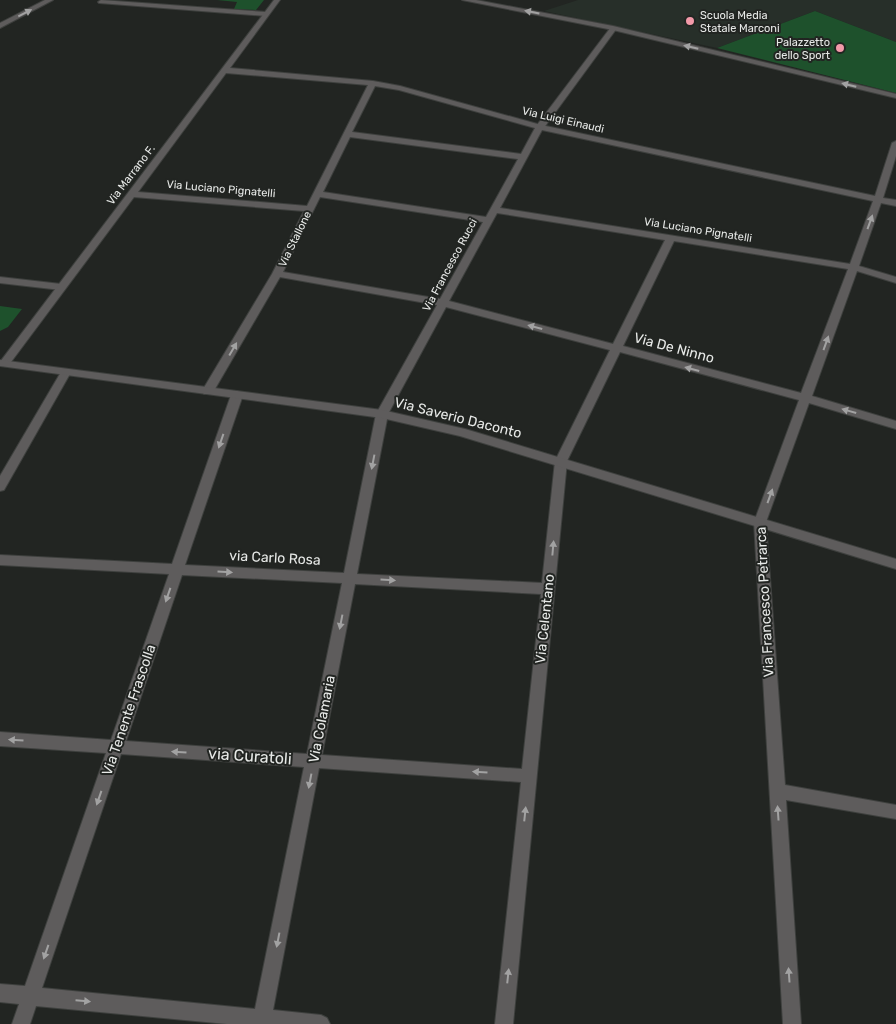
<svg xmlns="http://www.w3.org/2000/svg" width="896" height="1024" font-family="Rubik,sans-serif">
<rect width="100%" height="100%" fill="#222522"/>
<path fill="#272f29" d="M 578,0 L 896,0 L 896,42 L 815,11 L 717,48 L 544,11 Z"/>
<g fill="#1e512c">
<path d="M 217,0 L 264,0 L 256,10 L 234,9 L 237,2 Z"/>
<path d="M 815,11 L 896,42 L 896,93 L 717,48 Z"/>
<path d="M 0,306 L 22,309 L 8,327 L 0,331 Z"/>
</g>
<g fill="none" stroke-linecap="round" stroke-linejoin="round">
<g stroke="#3e403e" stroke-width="2">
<g id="service">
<path d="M 101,0 L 266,12 L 269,14 L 266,16 L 99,3 L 98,2 Z"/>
<path d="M 0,277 L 61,284 L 66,287 L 61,290 L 0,283 Z"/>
</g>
</g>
<g stroke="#3e403e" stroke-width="2">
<g id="pedestrian">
<path d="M 611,27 L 617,28 L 543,129 L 537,129 L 537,125 Z"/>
<path d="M 66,369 L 71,372 L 4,490 L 0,491 L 0,476 L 61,372 Z"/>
</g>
</g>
<g stroke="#3e403e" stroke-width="2">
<g id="minor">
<path d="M 45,0 L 53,0 L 0,28 L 0,23 Z"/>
<path d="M 274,0 L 280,0 L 230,68 L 373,81 L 400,86 L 541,125 L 875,196 L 892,143 L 896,141 L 896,156 L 883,198 L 896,200 L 896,206 L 881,203 L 859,266 L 896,277 L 896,283 L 857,271 L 812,396 L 896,421 L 896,429 L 809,403 L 766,522 L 785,785 L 896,805 L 896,819 L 786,800 L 801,1024 L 783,1024 L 754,522 L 799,400 L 620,352 L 567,461 L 513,1024 L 495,1024 L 521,782 L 319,768 L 273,1010 L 321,1015 L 327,1018 L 330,1024 L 227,1024 L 36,1006 L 30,1024 L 12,1024 L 19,1004 L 0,1002 L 0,984 L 25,986 L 106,753 L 0,746 L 0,732 L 111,740 L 169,574 L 0,565 L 0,555 L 172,564 L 231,395 L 237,391 L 243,395 L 185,565 L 344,573 L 376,414 L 437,305 L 280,277 L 212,394 L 204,394 L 202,391 L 272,274 L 304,211 L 134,197 L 8,366 L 0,366 L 0,362 ZM 226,73 L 368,85 L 307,206 L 138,192 ZM 375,86 L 399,90 L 535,128 L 521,154 L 352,132 ZM 542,130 L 873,201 L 850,264 L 500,208 ZM 350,137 L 518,159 L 486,217 L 323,192 ZM 320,197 L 483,222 L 440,299 L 283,272 ZM 497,213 L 665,240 L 613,344 L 449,301 ZM 674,241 L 848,269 L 801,393 L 623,346 ZM 446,307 L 610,350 L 555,461 L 542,583 L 357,574 L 388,414 ZM 182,575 L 342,583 L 307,754 L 126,741 ZM 355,584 L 541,594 L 522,769 L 322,755 ZM 121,754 L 304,767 L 255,1009 L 42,988 Z"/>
<path d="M 462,0 L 476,0 L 613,26 L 896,94 L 896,98 L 613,30 Z"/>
</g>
</g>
<g stroke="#3e403e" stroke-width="2">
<path id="tertiary" d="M 0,360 L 382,410 L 465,429 L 896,559 L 896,569 L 460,436 L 382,418 L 0,366 Z"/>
</g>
<use href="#service" fill="#5e5c5c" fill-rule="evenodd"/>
<use href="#pedestrian" fill="#5e5c5c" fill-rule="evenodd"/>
<use href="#minor" fill="#5e5c5c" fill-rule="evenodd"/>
<use href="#tertiary" fill="#5e5c5c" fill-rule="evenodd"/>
</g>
<defs><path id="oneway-solid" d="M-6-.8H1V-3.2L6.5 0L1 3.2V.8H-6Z" transform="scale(1.25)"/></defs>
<g fill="#a2a2a2">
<use href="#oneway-solid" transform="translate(532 12) rotate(-169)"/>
<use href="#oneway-solid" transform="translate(25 13) rotate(-27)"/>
<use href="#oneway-solid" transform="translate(691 47) rotate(-167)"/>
<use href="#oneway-solid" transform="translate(849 85) rotate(-166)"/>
<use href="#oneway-solid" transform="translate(870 222) rotate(-70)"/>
<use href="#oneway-solid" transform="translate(535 327) rotate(-165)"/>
<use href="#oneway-solid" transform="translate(826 343) rotate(-70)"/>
<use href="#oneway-solid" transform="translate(233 349) rotate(-60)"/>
<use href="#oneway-solid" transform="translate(692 369) rotate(-165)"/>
<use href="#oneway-solid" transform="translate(849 411) rotate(-164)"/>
<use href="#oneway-solid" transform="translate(221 441) rotate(109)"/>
<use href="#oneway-solid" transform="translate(373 462) rotate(101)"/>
<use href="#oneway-solid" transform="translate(770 496) rotate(-70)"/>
<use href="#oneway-solid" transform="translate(553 548) rotate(-85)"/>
<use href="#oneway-solid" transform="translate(225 572) rotate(3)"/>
<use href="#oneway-solid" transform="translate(388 580) rotate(3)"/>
<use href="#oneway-solid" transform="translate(168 595) rotate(109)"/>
<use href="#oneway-solid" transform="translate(341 622) rotate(101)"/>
<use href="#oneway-solid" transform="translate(16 740) rotate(-176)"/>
<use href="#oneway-solid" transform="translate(179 752) rotate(-176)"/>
<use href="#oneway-solid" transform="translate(480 772) rotate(-176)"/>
<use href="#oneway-solid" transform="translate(310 781) rotate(101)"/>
<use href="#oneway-solid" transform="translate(99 798) rotate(109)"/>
<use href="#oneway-solid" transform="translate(778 813) rotate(-94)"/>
<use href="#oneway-solid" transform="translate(525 814) rotate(-84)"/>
<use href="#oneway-solid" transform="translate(278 940) rotate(101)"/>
<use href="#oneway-solid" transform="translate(46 952) rotate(109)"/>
<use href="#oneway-solid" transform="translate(789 975) rotate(-94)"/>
<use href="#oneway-solid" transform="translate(508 976) rotate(-84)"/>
<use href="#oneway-solid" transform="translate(83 1001) rotate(5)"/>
</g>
<g fill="#f39aa9" stroke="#222522" stroke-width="2">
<circle cx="690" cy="21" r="5"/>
<circle cx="840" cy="48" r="5"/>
</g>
<g text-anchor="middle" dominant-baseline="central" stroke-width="4" stroke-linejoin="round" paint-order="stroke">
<g font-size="11" fill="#e7e9e7" stroke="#222522" text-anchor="start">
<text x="700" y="15">Scuola Media<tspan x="700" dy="13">Statale Marconi</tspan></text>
<text x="830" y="42" text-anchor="end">Palazzetto<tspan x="830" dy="13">dello Sport</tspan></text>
</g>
<g font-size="11" fill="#e7e9e7" stroke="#222522">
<text transform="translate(563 120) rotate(13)">Via Luigi Einaudi</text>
<text transform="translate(131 175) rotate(-53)">Via Marrano F.</text>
<text transform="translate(221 189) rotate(5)">Via Luciano Pignatelli</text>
<text transform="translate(698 230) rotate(9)">Via Luciano Pignatelli</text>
<text transform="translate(295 239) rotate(-64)">Via Stallone</text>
<text transform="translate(450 265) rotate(-62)">Via Francesco Rucci</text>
</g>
<g font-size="14" fill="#e7e9e7" stroke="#222522">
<text transform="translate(674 348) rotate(15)">Via De Ninno</text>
<text transform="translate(458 418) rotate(14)">Via Saverio Daconto</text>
<text transform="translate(275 558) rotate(3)">via Carlo Rosa</text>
<text transform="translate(765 602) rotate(-93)">Via Francesco Petrarca</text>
<text transform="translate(545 619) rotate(-84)">Via Celentano</text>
<text transform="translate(129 710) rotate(-71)">Via Tenente Frascolla</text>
<text transform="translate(322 719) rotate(-79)">Via Colamaria</text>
</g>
<g font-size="16" fill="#e7e9e7" stroke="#222522">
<text transform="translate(250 756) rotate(4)">via Curatoli</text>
</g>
</g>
</svg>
